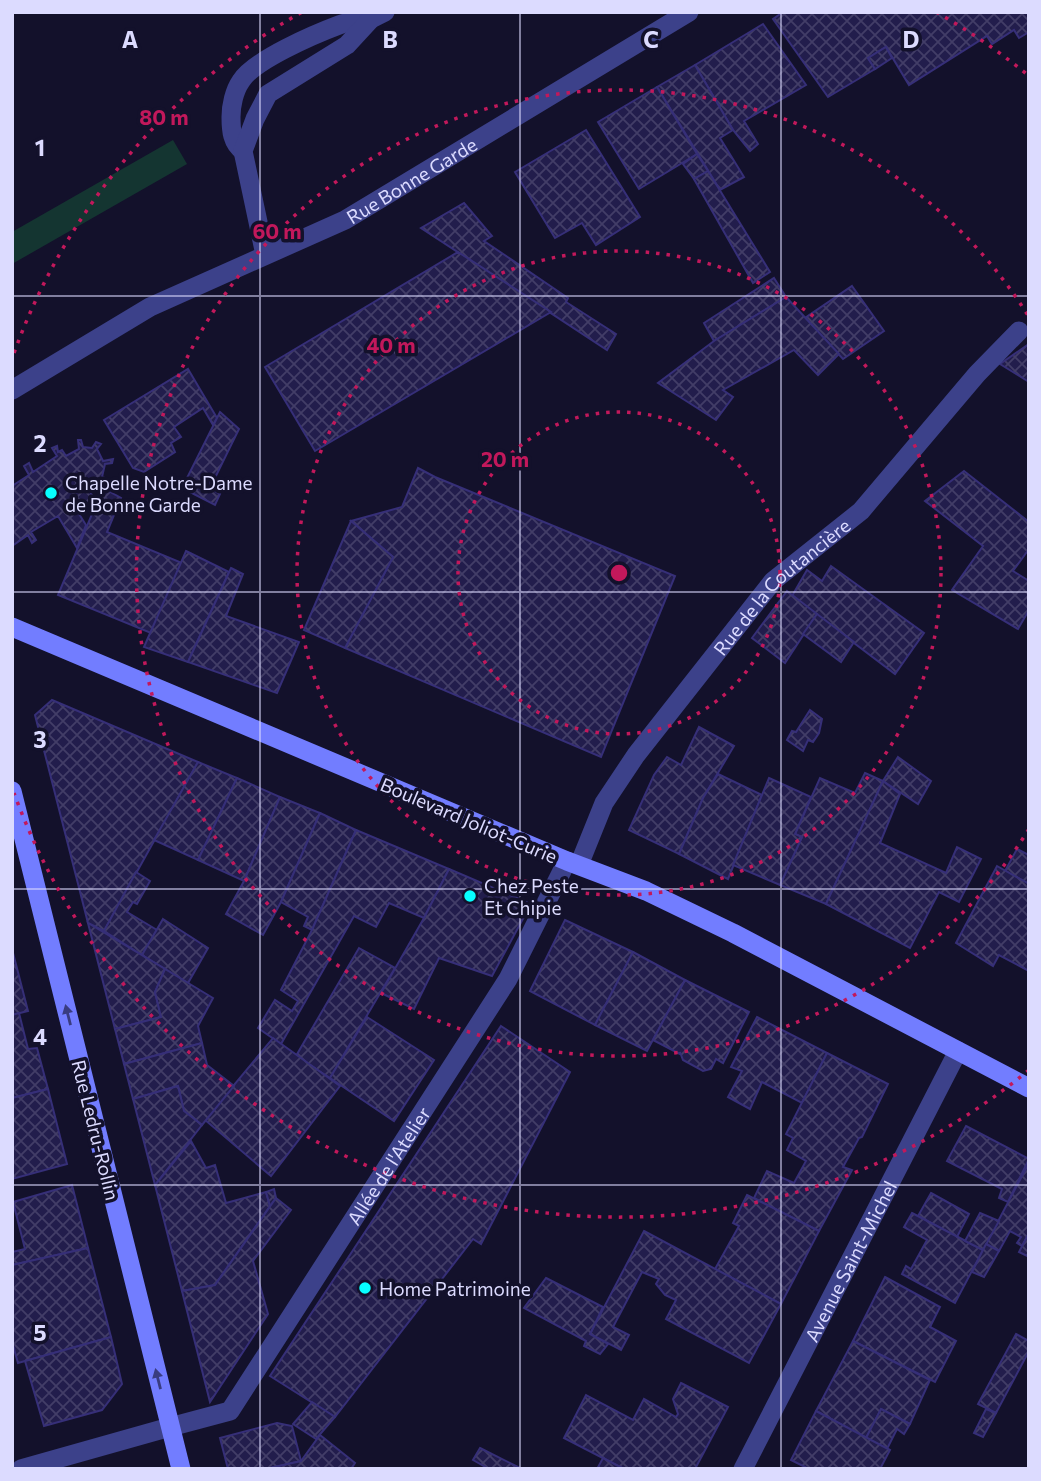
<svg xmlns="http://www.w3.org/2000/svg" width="1041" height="1481" font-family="Commissioner,sans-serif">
<defs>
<pattern id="building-cross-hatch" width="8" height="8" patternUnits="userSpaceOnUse" patternTransform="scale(1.75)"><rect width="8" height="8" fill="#221d4c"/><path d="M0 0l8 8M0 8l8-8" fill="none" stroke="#423d67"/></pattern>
</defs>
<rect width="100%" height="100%" fill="#13112b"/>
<path fill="#143531" d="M 173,140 L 187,164 L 12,264 L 12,232 Z"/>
<g fill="url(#building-cross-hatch)" stroke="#362f78" stroke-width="2">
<path d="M 783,12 L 1029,12 L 1029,32 L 1019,38 L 1014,30 L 992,44 L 987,36 L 909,85 L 886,47 L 868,58 L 875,69 L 828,97 L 773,19 Z"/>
<path d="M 763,24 L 806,85 L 744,121 L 758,144 L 750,151 L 733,130 L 695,65 Z"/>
<path d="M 886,47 L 892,58 L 875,69 L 868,58 Z"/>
<path d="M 695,65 L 733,130 L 720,138 L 744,177 L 720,190 L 657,87 Z"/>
<path d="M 657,87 L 697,154 L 639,189 L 598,122 Z"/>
<path d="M 586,130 L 640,217 L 596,245 L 582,223 L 555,238 L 515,172 Z"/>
<path d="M 697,154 L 708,171 L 694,179 L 683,164 Z"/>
<path d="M 708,171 L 770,272 L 753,283 L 694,179 Z"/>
<path d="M 464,203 L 492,236 L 484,241 L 568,298 L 566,302 L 616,334 L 607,350 L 421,228 Z"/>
<path d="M 458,252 L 551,312 L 315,451 L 265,367 Z"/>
<path d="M 774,278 L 786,297 L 714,341 L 704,323 Z"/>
<path d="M 852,286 L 884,331 L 843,359 L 805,318 Z"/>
<path d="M 786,297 L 839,354 L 818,375 L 794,350 L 723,390 L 733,397 L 716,420 L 658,383 L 714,341 Z"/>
<path d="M 1029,344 L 1029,382 L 1000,364 Z"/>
<path d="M 188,369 L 217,418 L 213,425 L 203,408 L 174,427 L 181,437 L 171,443 L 175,452 L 144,472 L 133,468 L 104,420 Z"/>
<path d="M 220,412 L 239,429 L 210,488 L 220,494 L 215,505 L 182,488 Z"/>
<path d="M 78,440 L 81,440 L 83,447 L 92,448 L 96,442 L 101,444 L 97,449 L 103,461 L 113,459 L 112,463 L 105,464 L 102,477 L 108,479 L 105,483 L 100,482 L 88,488 L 93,497 L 89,500 L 91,505 L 88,507 L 84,502 L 74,506 L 86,525 L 77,548 L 58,516 L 31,532 L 36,540 L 32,543 L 28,535 L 12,546 L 12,486 L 29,475 L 24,466 L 29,463 L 33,472 L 57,456 L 52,448 L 57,446 L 58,452 L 62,450 L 66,456 L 79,449 Z"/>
<path d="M 418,468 L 435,477 L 675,576 L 601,757 L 345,648 L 393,557 L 351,521 L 402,507 Z"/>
<path d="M 964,471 L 1029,522 L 1029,549 L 1013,571 L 1029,581 L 1029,610 L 1018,629 L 952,590 L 983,546 L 925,501 Z"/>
<path d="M 103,488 L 121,498 L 107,532 L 182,563 L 151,633 L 58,595 Z"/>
<path d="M 351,521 L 393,557 L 345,648 L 304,630 Z"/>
<path d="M 186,551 L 229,572 L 188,662 L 144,647 Z"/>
<path d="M 831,566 L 924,633 L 895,674 L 792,596 L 807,570 L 822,581 Z"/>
<path d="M 231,568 L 243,574 L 226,616 L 299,642 L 277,693 L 188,662 Z"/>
<path d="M 787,591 L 817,614 L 785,663 L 752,638 Z"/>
<path d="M 817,614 L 854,642 L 841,662 L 803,634 Z"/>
<path d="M 52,700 L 198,762 L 104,931 L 88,923 L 35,715 Z"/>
<path d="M 810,710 L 822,719 L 819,733 L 813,742 L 808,740 L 803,751 L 787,740 L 792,731 L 796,732 Z"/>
<path d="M 699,727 L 734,746 L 703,798 L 679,854 L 629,830 L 654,775 L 667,757 L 681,765 Z"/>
<path d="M 898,757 L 931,781 L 918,804 L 883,781 Z"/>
<path d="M 198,762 L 237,778 L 198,860 L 154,840 Z"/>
<path d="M 865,773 L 883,781 L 826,904 L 780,885 L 802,837 L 795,834 L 820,778 L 855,793 Z"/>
<path d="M 718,774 L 762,795 L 728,879 L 679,854 L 703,798 Z"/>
<path d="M 237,778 L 280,797 L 244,881 L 198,860 Z"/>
<path d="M 769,778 L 811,797 L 795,834 L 802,837 L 780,885 L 733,865 Z"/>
<path d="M 883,781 L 900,794 L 880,843 L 946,873 L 957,847 L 981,859 L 959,902 L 939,892 L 910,948 L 826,904 Z"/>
<path d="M 280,797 L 320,813 L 281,902 L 263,935 L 226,914 L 244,881 Z"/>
<path d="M 320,813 L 356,830 L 312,930 L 304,926 L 308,917 L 281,902 Z"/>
<path d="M 356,830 L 449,869 L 424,918 L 389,903 L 376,927 L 354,916 L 281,1044 L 258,1028 L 275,1000 L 292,1011 L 298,1001 L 281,990 L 312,930 Z"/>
<path d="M 1017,849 L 1029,855 L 1029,884 L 1005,871 Z"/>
<path d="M 997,866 L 1029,884 L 1029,971 L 999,955 L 993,966 L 956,943 Z"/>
<path d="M 449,869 L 531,904 L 492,976 L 439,958 L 414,1009 L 381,993 L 424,918 Z"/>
<path d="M 136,872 L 150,881 L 137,904 L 133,902 L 127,912 L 157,930 L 142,955 L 104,931 Z"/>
<path d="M 163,919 L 208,948 L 188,983 L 142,955 Z"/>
<path d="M 565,920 L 633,952 L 595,1025 L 530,991 Z"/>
<path d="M 88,923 L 165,969 L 155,992 L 161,1017 L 115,1029 Z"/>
<path d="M 359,948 L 395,968 L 330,1078 L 296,1056 Z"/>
<path d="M 12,949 L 28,1011 L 12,1015 Z"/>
<path d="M 633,952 L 685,980 L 647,1051 L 595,1025 Z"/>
<path d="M 165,969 L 213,998 L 198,1026 L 202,1043 L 124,1064 L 115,1029 L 161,1017 L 155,992 Z"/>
<path d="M 685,980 L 749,1012 L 723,1063 L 716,1059 L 711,1069 L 703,1071 L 683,1060 L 680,1052 L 680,1054 L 653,1040 Z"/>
<path d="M 19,1013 L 28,1049 L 37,1048 L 48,1089 L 12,1098 L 12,1015 Z"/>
<path d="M 367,1017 L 434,1060 L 394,1121 L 330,1078 Z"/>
<path d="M 757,1017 L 827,1053 L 802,1103 L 762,1082 L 750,1109 L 728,1097 L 742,1071 L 731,1067 Z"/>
<path d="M 501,1026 L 570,1072 L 481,1244 L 473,1239 L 335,1417 L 270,1376 Z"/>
<path d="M 273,1038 L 340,1086 L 271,1176 L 205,1120 Z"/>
<path d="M 202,1043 L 207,1065 L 234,1086 L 202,1125 L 184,1111 L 178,1086 L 133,1099 L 124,1064 Z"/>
<path d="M 827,1053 L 888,1084 L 862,1137 L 859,1138 L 843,1167 L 852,1170 L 819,1231 L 754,1198 L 767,1171 L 794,1183 L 806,1161 L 787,1150 L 793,1138 L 786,1134 Z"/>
<path d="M 178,1086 L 184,1111 L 202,1125 L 155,1185 L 133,1099 Z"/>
<path d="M 48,1089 L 67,1164 L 12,1179 L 12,1098 Z"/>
<path d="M 966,1126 L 1029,1159 L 1008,1202 L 999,1198 L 1002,1189 L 947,1161 Z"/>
<path d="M 191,1141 L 206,1168 L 215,1165 L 226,1203 L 266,1192 L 270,1206 L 215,1285 L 182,1291 L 155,1185 Z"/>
<path d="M 1029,1163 L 1029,1233 L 1022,1246 L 1017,1243 L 1021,1237 L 1010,1231 L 999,1251 L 986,1244 Z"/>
<path d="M 72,1185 L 88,1248 L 12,1265 L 12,1252 L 25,1249 L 13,1202 Z"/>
<path d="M 274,1189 L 276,1198 L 270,1206 L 266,1192 Z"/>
<path d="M 931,1193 L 969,1214 L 957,1237 L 918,1216 Z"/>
<path d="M 747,1195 L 819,1231 L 781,1304 L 715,1269 L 739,1226 L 733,1223 Z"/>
<path d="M 276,1198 L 291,1210 L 253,1261 L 268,1314 L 210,1402 L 182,1291 L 215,1285 Z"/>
<path d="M 912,1213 L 983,1250 L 955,1303 L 902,1274 L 906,1266 L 911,1269 L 927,1240 L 904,1227 Z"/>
<path d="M 980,1213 L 999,1221 L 983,1250 L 965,1241 Z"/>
<path d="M 644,1231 L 781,1304 L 749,1363 L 666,1319 L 676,1300 L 665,1295 L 656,1284 L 659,1279 L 642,1272 L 613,1327 L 629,1335 L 621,1350 L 590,1334 Z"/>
<path d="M 1029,1233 L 1029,1257 L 1019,1252 Z"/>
<path d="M 986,1244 L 999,1251 L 984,1277 L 972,1272 Z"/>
<path d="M 88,1248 L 111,1337 L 18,1363 L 12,1342 L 12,1265 Z"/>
<path d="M 885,1277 L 940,1307 L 930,1327 L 956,1341 L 935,1382 L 853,1341 Z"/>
<path d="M 546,1278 L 603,1307 L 590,1334 L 608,1344 L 600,1354 L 584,1346 L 586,1341 L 524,1308 Z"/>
<path d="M 1016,1334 L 1029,1341 L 1029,1351 L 996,1413 L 978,1404 Z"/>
<path d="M 111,1337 L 122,1384 L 102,1410 L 44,1426 L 25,1361 Z"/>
<path d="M 853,1341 L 930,1380 L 910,1424 L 881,1409 L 866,1438 L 816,1411 Z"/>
<path d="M 681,1383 L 728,1407 L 695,1469 L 624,1469 L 564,1438 L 586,1395 L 633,1420 L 644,1399 L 676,1417 L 678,1414 L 673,1399 Z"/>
<path d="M 312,1402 L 335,1417 L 316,1439 L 293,1424 Z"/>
<path d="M 881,1409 L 910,1424 L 904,1434 L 897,1429 L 887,1449 L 866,1438 Z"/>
<path d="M 986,1409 L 996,1413 L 983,1437 L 974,1433 Z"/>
<path d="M 816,1411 L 890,1450 L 880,1469 L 809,1469 L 791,1460 Z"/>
<path d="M 277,1423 L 292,1426 L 301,1461 L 266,1469 L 228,1469 L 220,1438 Z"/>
<path d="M 320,1435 L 355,1463 L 351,1469 L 266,1469 L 301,1461 Z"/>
<path d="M 480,1448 L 520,1468 L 489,1469 L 473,1460 Z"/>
<path d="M 603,1458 L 624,1469 L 597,1469 Z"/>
</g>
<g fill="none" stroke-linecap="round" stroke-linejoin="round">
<g stroke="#3c418a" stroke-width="19">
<path d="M 243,151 C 232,143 231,131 231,117 C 231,106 234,91 241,81 C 254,60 315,34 339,25 C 349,21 360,21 371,19"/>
<path d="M 265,255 L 243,151 L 255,119 L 268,94 L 347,45 L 371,19 L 385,12"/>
<path id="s1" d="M 170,1427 L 230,1411 L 508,979 L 567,861"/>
</g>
<g stroke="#3c418a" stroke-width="19">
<path id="s2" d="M 12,390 L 150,307 L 345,220 L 689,12"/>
<path id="s3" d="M 579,865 L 604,803 L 636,755 L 773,581 L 861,511 L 977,374 L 1019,331"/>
<path d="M 21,1469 L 170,1427"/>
<path id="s4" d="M 743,1469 L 958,1051"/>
</g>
<g stroke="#727dff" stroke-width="19">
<path d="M 12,627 L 567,861 L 646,891 L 733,933 L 1029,1088"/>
<path d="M 12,791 L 181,1469"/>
</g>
</g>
<defs><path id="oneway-solid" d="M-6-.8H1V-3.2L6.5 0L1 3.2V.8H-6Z" transform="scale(1.75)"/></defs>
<g fill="#393c80">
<use href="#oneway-solid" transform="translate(68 1015) rotate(-104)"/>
<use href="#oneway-solid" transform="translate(158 1379) rotate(-104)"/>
</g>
<path fill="none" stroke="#dcdbff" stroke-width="2" stroke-opacity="0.55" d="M 260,12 L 260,1469M 520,12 L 520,1469M 781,12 L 781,1469M 12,296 L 1029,296M 12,592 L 1029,592M 12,889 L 1029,889M 12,1185 L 1029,1185"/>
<g fill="none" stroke="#c2185b" stroke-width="3.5" stroke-dasharray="3.5 7">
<circle cx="619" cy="573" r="161"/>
<circle cx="619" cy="573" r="322"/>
<path d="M1029 829A483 483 0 1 1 1029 317"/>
<path d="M1029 1070A644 644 0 0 1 14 793M14 353A644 644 0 0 1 302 12M936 12A644 644 0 0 1 1029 76"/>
</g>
<g fill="#07ffff" stroke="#13112b" stroke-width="2.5">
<circle cx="51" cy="493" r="7"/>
<circle cx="470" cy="896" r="7"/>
<circle cx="365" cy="1288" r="7"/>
</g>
<g text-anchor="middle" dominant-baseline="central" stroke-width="7" stroke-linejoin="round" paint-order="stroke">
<g font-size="19" fill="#dcdbff" stroke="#13112b">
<text stroke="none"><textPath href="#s2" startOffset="452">Rue Bonne Garde</textPath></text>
<text stroke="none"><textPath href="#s3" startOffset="348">Rue de la Coutancière</textPath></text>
<text transform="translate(469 820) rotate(23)">Boulevard Joliot-Curie</text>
<text transform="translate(96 1130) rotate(76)">Rue Ledru-Rollin</text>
<text stroke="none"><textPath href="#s1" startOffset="354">Allée de l'Atelier</textPath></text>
<text stroke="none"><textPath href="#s4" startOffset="234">Avenue Saint-Michel</textPath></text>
</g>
<g font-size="19" fill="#dcdbff" stroke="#13112b" text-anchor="start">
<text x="65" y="482">Chapelle Notre-Dame<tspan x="65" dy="22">de Bonne Garde</tspan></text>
<text x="484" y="885">Chez Peste<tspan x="484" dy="22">Et Chipie</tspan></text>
<text x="379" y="1288">Home Patrimoine</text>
</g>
</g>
<g font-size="23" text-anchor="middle" font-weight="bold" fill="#dcdbff" stroke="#13112b" stroke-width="7" stroke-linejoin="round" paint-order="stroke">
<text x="130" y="48">A</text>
<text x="390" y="48">B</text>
<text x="651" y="48">C</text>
<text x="911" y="48">D</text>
<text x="40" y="156">1</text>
<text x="40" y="452">2</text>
<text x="40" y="748">3</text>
<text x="40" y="1045">4</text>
<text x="40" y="1341">5</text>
</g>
<circle cx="619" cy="573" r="10" fill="#c2185b" stroke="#13112b" stroke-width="3.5"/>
<g font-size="21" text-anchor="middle" font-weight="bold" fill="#c2185b" stroke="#13112b" stroke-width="7" stroke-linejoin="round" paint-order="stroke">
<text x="164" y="125">80 m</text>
<text x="277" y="239">60 m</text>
<text x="391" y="353">40 m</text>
<text x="505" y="467">20 m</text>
</g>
<rect width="1041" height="1481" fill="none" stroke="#dcdbff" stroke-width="28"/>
</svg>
